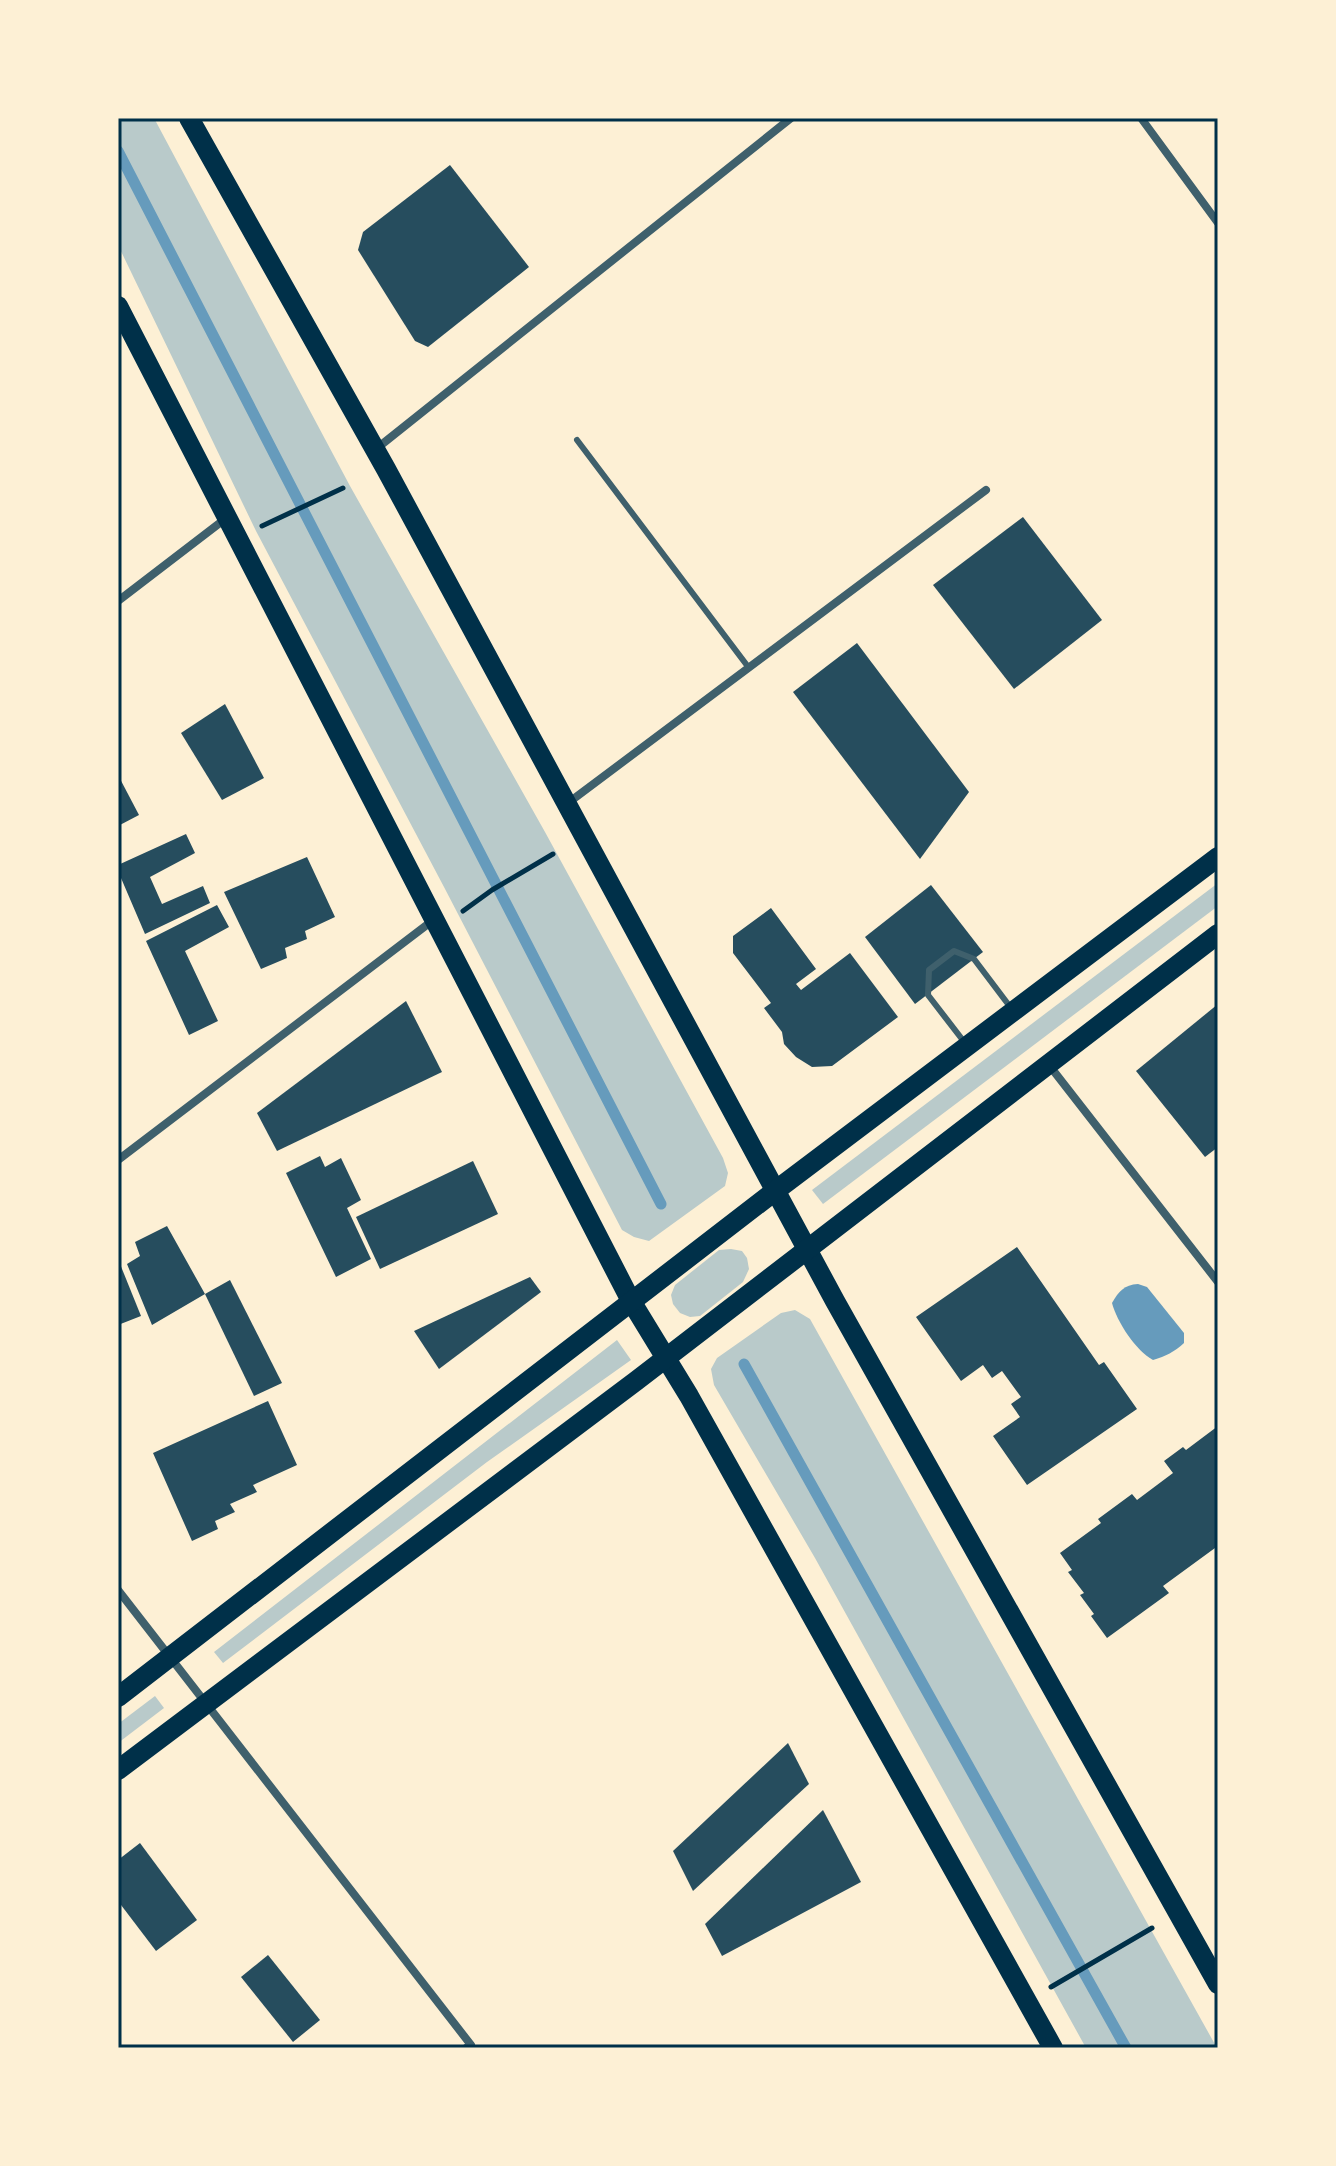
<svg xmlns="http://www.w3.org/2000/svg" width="1336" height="2166" font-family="Helvetica,sans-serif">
<rect width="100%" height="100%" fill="#fdf0d5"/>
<g fill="#b9caca">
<path d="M 118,118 L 154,118 L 350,486 L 545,832 L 723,1158 L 728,1173 L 725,1186 L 649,1241 L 634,1237 L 622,1230 L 444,887 L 256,531 L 118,245 Z"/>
<path d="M 1218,883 L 1218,906 L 823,1204 L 812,1190 Z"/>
<path d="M 731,1249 L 742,1251 L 747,1258 L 749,1269 L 743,1282 L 700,1316 L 690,1317 L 680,1313 L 673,1304 L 671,1295 L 675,1285 L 719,1250 Z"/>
<path d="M 795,1310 L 810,1319 L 1217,2048 L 1086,2048 L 815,1558 L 714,1385 L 711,1369 L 717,1358 L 781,1313 Z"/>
<path d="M 617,1340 L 631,1360 L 487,1462 L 223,1663 L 214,1652 Z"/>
<path d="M 155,1696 L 164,1708 L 118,1743 L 118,1724 Z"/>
</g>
<path fill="#669bbc" d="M 1138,1284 L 1147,1287 L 1184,1333 L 1184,1343 C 1174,1352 1166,1356 1153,1360 C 1136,1351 1117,1322 1112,1303 C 1119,1291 1124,1285 1138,1284 Z"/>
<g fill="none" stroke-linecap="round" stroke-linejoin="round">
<g stroke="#669bbc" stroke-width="11">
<path d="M 118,151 L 661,1204"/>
<path d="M 744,1364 L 1126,2048"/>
</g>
</g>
<g fill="#264d5e">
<path d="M 450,165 L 529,267 L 428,347 L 415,341 L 358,250 L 363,232 Z"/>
<path d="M 1023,517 L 1102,620 L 1014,689 L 933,585 Z"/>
<path d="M 857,643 L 969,792 L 920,859 L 793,692 Z"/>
<path d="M 225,704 L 264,778 L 222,800 L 181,733 Z"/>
<path d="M 118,775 L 139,815 L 118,826 Z"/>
<path d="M 186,834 L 195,853 L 150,877 L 162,904 L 203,886 L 210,903 L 145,934 L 118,871 L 118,865 Z"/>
<path d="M 307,857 L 335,917 L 305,931 L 307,939 L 285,948 L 287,958 L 261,969 L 224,892 Z"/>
<path d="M 931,885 L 983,952 L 915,1004 L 865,937 Z"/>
<path d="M 217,905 L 229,927 L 185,951 L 218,1021 L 189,1035 L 146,941 Z"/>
<path d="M 771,908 L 816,969 L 796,984 L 801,990 L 850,953 L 898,1017 L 832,1066 L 812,1067 L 796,1057 L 784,1044 L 782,1032 L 764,1008 L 771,1003 L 733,953 L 733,936 Z"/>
<path d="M 406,1001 L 442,1072 L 277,1151 L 257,1113 Z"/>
<path d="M 1218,1004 L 1218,1147 L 1205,1157 L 1136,1071 Z"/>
<path d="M 320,1156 L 325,1167 L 341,1158 L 361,1200 L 347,1208 L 371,1259 L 336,1277 L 286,1173 Z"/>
<path d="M 473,1161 L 498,1214 L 380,1269 L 356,1217 Z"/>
<path d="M 167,1226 L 205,1294 L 152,1325 L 127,1264 L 140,1256 L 135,1242 Z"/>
<path d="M 1017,1247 L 1099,1365 L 1104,1362 L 1137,1409 L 1027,1485 L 993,1436 L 1020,1417 L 1011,1404 L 1021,1397 L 1002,1371 L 992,1378 L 983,1365 L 961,1381 L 916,1317 Z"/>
<path d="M 118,1259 L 141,1316 L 118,1325 Z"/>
<path d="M 530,1277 L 541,1292 L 439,1369 L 414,1331 Z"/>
<path d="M 230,1280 L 282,1383 L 254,1396 L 205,1294 Z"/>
<path d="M 268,1401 L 297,1465 L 253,1485 L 257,1492 L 230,1504 L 235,1512 L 215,1521 L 218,1529 L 192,1541 L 153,1453 Z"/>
<path d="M 1218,1426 L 1218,1552 L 1215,1548 L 1163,1586 L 1169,1593 L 1107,1638 L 1091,1616 L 1094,1614 L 1080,1595 L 1084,1593 L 1068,1572 L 1072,1570 L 1060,1553 L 1101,1523 L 1098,1519 L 1132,1494 L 1137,1500 L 1173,1473 L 1164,1461 L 1183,1447 L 1186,1450 Z"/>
<path d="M 788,1743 L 809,1784 L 693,1891 L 673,1851 Z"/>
<path d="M 823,1810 L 861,1882 L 722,1956 L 705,1924 Z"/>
<path d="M 140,1843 L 197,1920 L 156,1951 L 118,1901 L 118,1860 Z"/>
<path d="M 268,1955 L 320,2020 L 293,2042 L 241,1977 Z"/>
</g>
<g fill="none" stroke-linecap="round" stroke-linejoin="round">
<g stroke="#003049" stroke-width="5">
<path d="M 262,526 L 343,488"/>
<path d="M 463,911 L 492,890 L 553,854"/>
<path d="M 1051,1987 L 1152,1928"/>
</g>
<g stroke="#3f606c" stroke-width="6">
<path d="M 577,440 L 749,668"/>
<path d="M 965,1043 L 928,995 L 929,970 L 954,951 L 974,959 L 1011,1008"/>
</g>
<g stroke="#3f606c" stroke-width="8">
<path d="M 1141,118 L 1218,223"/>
<path d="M 376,449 L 791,118"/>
<path d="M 118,601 L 225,519"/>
<path d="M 568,803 L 986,490"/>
<path d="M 1049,1065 L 1218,1282"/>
<path d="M 118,1160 L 432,921"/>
<path d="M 118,1590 L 471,2045 L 466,2048"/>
</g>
<g stroke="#003049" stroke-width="20">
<path d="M 189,118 L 386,469 L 835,1301 L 1218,1984"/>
<path d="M 118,306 L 631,1301 L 689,1396 L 1053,2048"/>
<path d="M 118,1697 L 775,1191 L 1218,857"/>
<path d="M 118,1770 L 636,1381 L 1218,934"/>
</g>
</g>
<rect width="1336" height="2166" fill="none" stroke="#fdf0d5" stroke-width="240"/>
<rect x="120" y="120" width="1096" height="1926" fill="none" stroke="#003049" stroke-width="3"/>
</svg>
